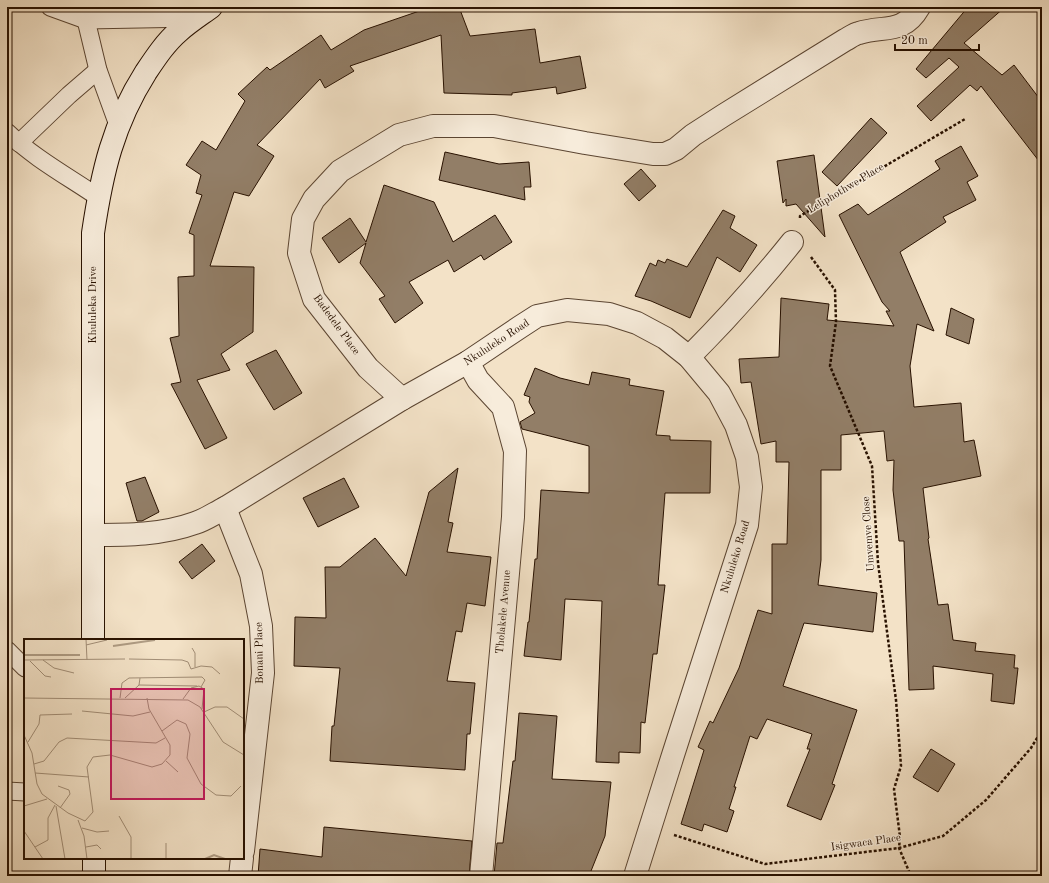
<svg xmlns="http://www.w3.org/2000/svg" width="1049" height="883" font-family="'Old Standard TT',serif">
<rect width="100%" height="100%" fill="#f3e2c7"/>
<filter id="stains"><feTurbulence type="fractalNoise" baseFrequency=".005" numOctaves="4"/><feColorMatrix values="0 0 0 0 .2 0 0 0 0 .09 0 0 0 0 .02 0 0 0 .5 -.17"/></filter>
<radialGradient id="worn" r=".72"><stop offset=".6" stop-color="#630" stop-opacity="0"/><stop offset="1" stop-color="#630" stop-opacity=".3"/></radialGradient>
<g fill="#927e67" stroke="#281100">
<path d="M 431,7 L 459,7 L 470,36 L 535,29 L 540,63 L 580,56 L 586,88 L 557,94 L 556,87 L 512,93 L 512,95 L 444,93 L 441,35 L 350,66 L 354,71 L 325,88 L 320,79 L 257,145 L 274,156 L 249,196 L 234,192 L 210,266 L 254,267 L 253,332 L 221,354 L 230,370 L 197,380 L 227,438 L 205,449 L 171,384 L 181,382 L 170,338 L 179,336 L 178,277 L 194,276 L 194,235 L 189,233 L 202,195 L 196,193 L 201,175 L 186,165 L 202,141 L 216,150 L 245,101 L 238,94 L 267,67 L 270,70 L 321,35 L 331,50 L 364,30 Z"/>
<path d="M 968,7 L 1005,7 L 964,43 L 1002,75 L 1014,65 L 1042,102 L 1042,165 L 981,86 L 977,91 L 970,85 L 931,121 L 917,106 L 959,67 L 949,58 L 926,78 L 916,69 Z"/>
<path d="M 871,118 L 887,133 L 837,186 L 822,172 Z"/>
<path d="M 961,146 L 978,176 L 967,182 L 976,200 L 943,217 L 946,222 L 900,252 L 934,331 L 917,324 L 910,366 L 914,407 L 961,403 L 964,442 L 974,440 L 981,476 L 923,488 L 929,538 L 928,539 L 938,605 L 948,604 L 953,640 L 976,643 L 975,651 L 1015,655 L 1014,668 L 1018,668 L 1014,704 L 991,701 L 993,674 L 933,666 L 934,689 L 909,690 L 904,541 L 899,541 L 893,490 L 894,460 L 887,461 L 884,431 L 841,435 L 841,470 L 821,470 L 821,560 L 818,585 L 877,593 L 873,632 L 804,623 L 783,686 L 857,710 L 832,784 L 835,785 L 821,820 L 787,806 L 810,749 L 807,749 L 812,734 L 767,719 L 757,739 L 750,736 L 734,787 L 736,787 L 729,809 L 734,811 L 727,832 L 704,824 L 702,831 L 681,824 L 704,750 L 698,747 L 710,721 L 713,723 L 739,668 L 758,610 L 772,614 L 772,544 L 787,544 L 789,462 L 776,462 L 776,441 L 761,444 L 751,382 L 741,383 L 739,359 L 779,357 L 781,298 L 829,304 L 827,320 L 894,326 L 886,311 L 890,311 L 882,302 L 839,215 L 858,204 L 868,215 L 940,169 L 935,161 Z"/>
<path d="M 445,152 L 499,164 L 529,162 L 531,187 L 524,187 L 525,200 L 439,180 Z"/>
<path d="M 814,155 L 825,237 L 796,204 L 786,206 L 786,199 L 783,203 L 777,161 Z"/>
<path d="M 641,169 L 656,186 L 639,201 L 624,184 Z"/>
<path d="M 384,185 L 434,202 L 453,242 L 495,215 L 512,242 L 484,260 L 481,255 L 454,272 L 448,260 L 409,282 L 423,303 L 395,323 L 379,299 L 385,296 L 360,263 L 366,243 L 339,263 L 322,238 L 350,218 L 366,242 Z"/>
<path d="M 723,210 L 735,216 L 730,228 L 757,245 L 740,272 L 717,257 L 690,318 L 651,301 L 635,296 L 650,263 L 656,266 L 658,260 L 665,263 L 667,259 L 687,267 Z"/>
<path d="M 951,308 L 974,319 L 969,344 L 946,335 Z"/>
<path d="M 276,350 L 302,393 L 274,410 L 246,364 Z"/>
<path d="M 535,368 L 560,378 L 589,385 L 592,372 L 630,379 L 629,385 L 664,391 L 656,435 L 670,436 L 670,440 L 711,441 L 710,493 L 665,493 L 658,585 L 665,585 L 657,654 L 653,654 L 645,723 L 641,722 L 640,753 L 619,752 L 619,763 L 596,762 L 602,601 L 565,599 L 561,660 L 524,656 L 528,622 L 529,622 L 535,559 L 537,559 L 541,490 L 589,493 L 589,446 L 522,429 L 520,422 L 535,413 L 529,402 L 530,397 L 524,395 Z"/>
<path d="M 458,468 L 448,522 L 453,523 L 447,552 L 491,557 L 485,606 L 467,603 L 462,632 L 456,631 L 447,681 L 475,683 L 470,734 L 467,734 L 465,770 L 330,761 L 332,726 L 334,726 L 340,668 L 294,666 L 295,617 L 326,618 L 325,567 L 340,567 L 375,538 L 406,576 L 429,492 Z"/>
<path d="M 145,477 L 159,512 L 142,521 L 137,521 L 126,483 Z"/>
<path d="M 344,478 L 359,507 L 318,527 L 303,498 Z"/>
<path d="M 202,544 L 215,561 L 192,579 L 179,562 Z"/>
<path d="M 519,713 L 557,716 L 552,779 L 611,782 L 605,836 L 589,876 L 494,876 L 497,843 L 503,843 L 513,761 L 515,761 Z"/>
<path d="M 931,749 L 955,764 L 938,792 L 913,777 Z"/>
<path d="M 324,827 L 472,841 L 469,876 L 395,876 L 362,872 L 361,876 L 258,876 L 260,849 L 322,857 Z"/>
</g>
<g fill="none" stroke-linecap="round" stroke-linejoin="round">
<g stroke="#5b4532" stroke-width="19">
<g id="lane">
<path d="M 50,7 L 86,20 L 195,18"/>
<path d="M 86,20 L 98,70 L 118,125"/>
<path d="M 7,132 C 34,158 67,176 98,197"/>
<path d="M 19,143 L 69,95 L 98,70"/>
<path d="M 7,650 L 25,668"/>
<path d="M 7,791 L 25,792"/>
</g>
</g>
<g stroke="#5b4532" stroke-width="24">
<g id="street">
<path d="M 689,357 C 726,320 760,282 792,242"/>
<path d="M 468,362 L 478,380 L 503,407 L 515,451 L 513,517 L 481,876"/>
<path d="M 402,399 L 368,368 L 314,299 L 299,253 L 303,219 L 314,199 L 340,171 L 399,135 L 433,126 L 494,126 L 585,143 L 653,154 L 665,154 L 676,149 L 693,135 L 724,115 L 845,40 C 849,38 854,34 859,33 C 884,25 903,35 919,7"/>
<path d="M 225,508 L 251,574 L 261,626 L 263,673 L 243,851"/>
<path d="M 93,535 C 127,535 162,535 195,523 C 205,520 215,513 225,508 L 402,399 L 468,362 L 520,327 L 537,316 L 567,310 L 609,314 L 637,323 L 665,338 L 689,357 L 719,393 L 736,425 L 747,457 L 751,487 L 747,525 L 673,755 L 635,876"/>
<path d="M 240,876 L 242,858"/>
</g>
</g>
<g stroke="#281100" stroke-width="24">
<g id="secondary">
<path d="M 93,640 L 93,233 C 102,172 113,124 146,72 C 156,57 166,42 179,31 C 189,22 200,15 211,7"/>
<path d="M 94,876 L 94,858"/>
</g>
</g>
<g stroke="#281100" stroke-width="2.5" stroke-dasharray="3 2" stroke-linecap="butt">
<path d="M 800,218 L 800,216 L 965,119"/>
<path d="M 811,257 L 835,290 L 836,322 L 830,366 L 872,466 L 878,563 L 896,700 L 901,766 L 894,789 L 900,837 L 899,848 L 911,876"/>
<path d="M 674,835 L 765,864 L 899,848 L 943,836 L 986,800 L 1031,748 L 1042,730"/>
</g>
<use href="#lane" stroke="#f7ecdb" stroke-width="17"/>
<use href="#street" stroke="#f7ecdb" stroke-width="22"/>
<use href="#secondary" stroke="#f7ecdb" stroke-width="22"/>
</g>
<g text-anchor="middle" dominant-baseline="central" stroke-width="3" stroke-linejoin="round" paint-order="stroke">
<g font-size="11" fill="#281100" stroke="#f7ecdb">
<text transform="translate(846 189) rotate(-31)">Leliphothwe Place</text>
<text transform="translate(93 305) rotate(-90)">Khululeka Drive</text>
<text transform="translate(336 325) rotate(54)">Badedele Place</text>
<text transform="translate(497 343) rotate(-33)">Nkululeko Road</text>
<text transform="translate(869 534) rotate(-94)">Umvemve Close</text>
<text transform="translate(736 557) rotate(-73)">Nkululeko Road</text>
<text transform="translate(504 612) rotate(-85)">Tholakele Avenue</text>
<text transform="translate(260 653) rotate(-91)">Bonani Place</text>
<text transform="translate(866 843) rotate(-8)">Isigwaca Place</text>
</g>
</g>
<g transform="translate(24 639)">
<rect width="220" height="220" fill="#f3e2c7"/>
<path fill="none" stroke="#ae9b83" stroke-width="2" d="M 89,7 L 131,1M 1,16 L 56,16M 181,220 L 190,216 L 201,220"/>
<path fill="none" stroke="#a28e77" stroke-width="1" d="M 62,0 L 63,21M 62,6 L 83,1M 168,9 L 171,14 L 171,28M 105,20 L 158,21 L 164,23 L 167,30 L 177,27 L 188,28 L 196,35M 0,21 L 101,20M 19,21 L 30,29 L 50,34M 6,22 L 21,37 L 27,38M 115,46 L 173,47M 0,59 L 164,61 L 176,68 L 199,103 L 220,116M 96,59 L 98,44 L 105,39 L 178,38 L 181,41 L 177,48M 101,59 L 115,46 L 116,39M 159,60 L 167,49 L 175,47 L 180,50 L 178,70M 58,72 L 109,77 L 126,73M 180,73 L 191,68 L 203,68 L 220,80M 138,92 L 153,81 L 162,85 L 166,95 L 163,119 L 177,145 L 192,156 L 207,157 L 217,147M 0,96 L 8,114 L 13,145 L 18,155 L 44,174 L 61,182 L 69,173 L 63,128 L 69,118 L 86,116 L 128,128 L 138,125 L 146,116 L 146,106 L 125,70 L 123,59M 4,103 L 15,85 L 16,76 L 48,75M 142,122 L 154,133M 10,125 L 20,122 L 35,103 L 43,99 L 132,104 L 141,99M 11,134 L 65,138M 34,147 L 45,151 L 46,155 L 36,169M 0,167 L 23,160M 32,167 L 41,220M 95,177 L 107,198 L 107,220M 54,181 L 60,197 L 63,220M 58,189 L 73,193 L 85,192M 0,192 L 19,220M 11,208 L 24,201 L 24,179 L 31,166M 62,208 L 73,206 L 77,210M 142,220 L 142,204"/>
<path fill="#c2185b" fill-opacity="0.15" stroke="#c2185b" stroke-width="2" d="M 87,50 L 180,50 L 180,160 L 87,160 Z"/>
<rect width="220" height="220" fill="none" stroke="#281100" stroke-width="2"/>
</g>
<rect width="1049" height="883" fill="none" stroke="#f3e2c7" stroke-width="24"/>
<rect x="8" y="8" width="1033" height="867" fill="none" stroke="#281100" stroke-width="2"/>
<rect x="12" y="12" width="1025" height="859" fill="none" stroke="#281100"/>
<path d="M895 44v6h84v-6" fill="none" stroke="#281100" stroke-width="2"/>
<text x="901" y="44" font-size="12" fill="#281100" stroke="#f7ecdb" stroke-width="3" paint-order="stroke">20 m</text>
<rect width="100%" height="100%" filter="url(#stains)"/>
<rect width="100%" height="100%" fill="url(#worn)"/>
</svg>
